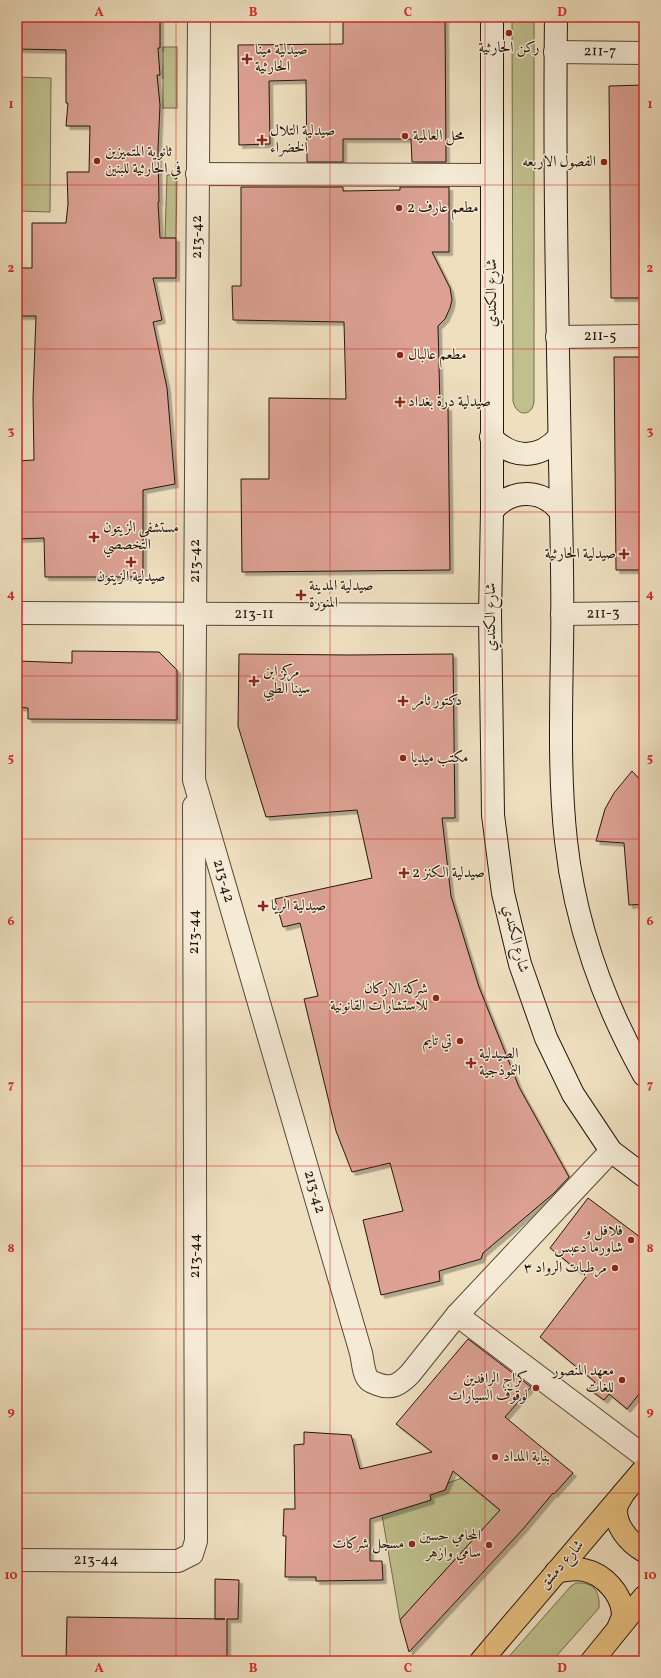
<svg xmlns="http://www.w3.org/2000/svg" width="661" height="1678" font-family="Vollkorn,Amiri,serif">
<defs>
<filter id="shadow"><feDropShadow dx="3.5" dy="3.5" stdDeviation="0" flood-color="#0004"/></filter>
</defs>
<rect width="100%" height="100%" fill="#eedfbf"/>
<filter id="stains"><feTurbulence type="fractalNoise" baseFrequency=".005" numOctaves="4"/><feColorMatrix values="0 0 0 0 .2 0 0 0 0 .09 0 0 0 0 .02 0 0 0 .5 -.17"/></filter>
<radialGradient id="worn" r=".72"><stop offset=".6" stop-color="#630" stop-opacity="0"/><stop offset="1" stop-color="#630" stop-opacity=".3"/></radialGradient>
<g fill="#bfc08e" stroke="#726b4d">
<path d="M 512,17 L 534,17 L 534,401 C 533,417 516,417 513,401 Z"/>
<rect x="163" y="47" width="14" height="61"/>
<path d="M 17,77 L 51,78 L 50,212 L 17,211 Z"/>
<path d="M 167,175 L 177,175 L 176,238 L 165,238 Z"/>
<path d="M 462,1478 L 500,1510 L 400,1620 L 382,1515 L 431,1500 L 430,1495 L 445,1490 L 448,1483 Z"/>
<path d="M 576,1583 C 594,1582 600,1591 599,1608 L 552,1661 L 505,1661 L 571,1586 Z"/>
</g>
<g fill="#dca193" stroke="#25160c" filter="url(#shadow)">
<path d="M 17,17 L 160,17 L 160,48 L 158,48 L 160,75 L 157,75 L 160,105 L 158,149 L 159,202 L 158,202 L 160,238 L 176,238 L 176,278 L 153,278 L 162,320 L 153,322 L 167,388 L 175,484 L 143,490 L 143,577 L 45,577 L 44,538 L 17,539 L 17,461 L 34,460 L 33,398 L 36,316 L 17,316 L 17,268 L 32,268 L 32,223 L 66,223 L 68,204 L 67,172 L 89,172 L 90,126 L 66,126 L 68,103 L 66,103 L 66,50 L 17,49 Z"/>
<path d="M 343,17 L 445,17 L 446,162 L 412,162 L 411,139 L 343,139 L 343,162 L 307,162 L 306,80 L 269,81 L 270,144 L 239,145 L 238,45 L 343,44 Z"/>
<path d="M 644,85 L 644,298 L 611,298 L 609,86 Z"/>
<path d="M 241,187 L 343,187 L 343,191 L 400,190 L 400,187 L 449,187 L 449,252 L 432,252 L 450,288 L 452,300 L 450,308 L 445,319 L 438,326 L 440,407 L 448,407 L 450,570 L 242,572 L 241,479 L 269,479 L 269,398 L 346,399 L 344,322 L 233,320 L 232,286 L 241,286 Z"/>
<path d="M 614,357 L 644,357 L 644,570 L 616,570 Z"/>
<path d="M 72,651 L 159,652 L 177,670 L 177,720 L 28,719 L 28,708 L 17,707 L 17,661 L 72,663 Z"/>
<path d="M 239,654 L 351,655 L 453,654 L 455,818 L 442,818 L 451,896 L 479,987 L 519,1087 L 569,1177 L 554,1193 L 483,1253 L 481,1259 L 439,1271 L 440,1281 L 381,1295 L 363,1220 L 403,1211 L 390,1163 L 352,1172 L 336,1131 L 304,999 L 318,996 L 300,923 L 283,927 L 275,899 L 372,878 L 357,810 L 266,817 L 238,726 Z"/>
<path d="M 632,771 L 644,784 L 644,904 L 629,905 L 624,843 L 596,841 L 605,809 L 614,793 Z"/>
<path d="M 588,1198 L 644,1240 L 644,1388 L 627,1409 L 609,1394 L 604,1400 L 589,1389 L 595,1382 L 540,1337 L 586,1277 L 550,1248 Z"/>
<path d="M 468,1339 L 531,1387 L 505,1417 L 573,1473 L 554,1494 L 553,1493 L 523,1529 L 409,1652 L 400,1620 L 500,1510 L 453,1471 L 445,1490 L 430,1495 L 431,1500 L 370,1519 L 370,1561 L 382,1561 L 383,1580 L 316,1581 L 316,1577 L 285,1577 L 286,1536 L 283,1536 L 284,1509 L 295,1509 L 294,1445 L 304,1444 L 304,1432 L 351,1435 L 360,1469 L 432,1452 L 396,1424 Z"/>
<path d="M 215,1579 L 239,1580 L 238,1619 L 227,1619 L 227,1661 L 66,1661 L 67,1617 L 225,1619 L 215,1619 Z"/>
</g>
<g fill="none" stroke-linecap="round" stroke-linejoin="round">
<g stroke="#574839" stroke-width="24">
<g id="street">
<path d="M 199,17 L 194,780 L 361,1353 C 363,1361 363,1374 369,1380 C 371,1382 375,1383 377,1384 C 392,1390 400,1384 410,1374 L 457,1315 L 611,1151"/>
<path d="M 555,52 L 644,53"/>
<path d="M 197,174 L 492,175"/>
<path d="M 557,337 L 644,336"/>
<path d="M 17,613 L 490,615"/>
<path d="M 562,614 L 644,613"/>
<path d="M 457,1315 L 644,1456"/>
<path d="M 17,1560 L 178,1561 L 192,1554 L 196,1541 L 194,806"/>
</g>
</g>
<g stroke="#25160c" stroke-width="24">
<g id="secondary">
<path d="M 492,17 L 492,511 L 490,615 L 492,745 L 493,815 L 503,893 L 520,964 L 546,1038 L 573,1094 L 611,1151 L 644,1176"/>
<path d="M 556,17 C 554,182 558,348 561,513 C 562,558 563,603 562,648 C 561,712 559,777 566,841 C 575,923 604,1004 644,1075"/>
<path d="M 491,437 C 512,459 539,460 559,437"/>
<path d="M 492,511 C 511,488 544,488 561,513"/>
</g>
</g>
<g stroke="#25160c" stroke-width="24">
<g id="primary">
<path d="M 623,1494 C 621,1498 618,1502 617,1505 C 612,1524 630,1543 644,1551"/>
<path d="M 556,1572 C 566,1570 574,1568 584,1570 C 604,1574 622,1594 623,1614 C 623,1618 620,1623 619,1626"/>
<path d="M 481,1661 L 644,1469"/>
<path d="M 592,1661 L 644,1597"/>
</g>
</g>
<use href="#street" stroke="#f4ead5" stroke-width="22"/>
<use href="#secondary" stroke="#f4ead5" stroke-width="22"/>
<use href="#primary" stroke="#e7c080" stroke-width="22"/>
</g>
<path fill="none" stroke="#d62828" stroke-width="1" stroke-opacity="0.55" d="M 176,17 L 176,1661M 330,17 L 330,1661M 485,17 L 485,1661M 17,185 L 644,185M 17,349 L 644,349M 17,512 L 644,512M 17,676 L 644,676M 17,839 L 644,839M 17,1002 L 644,1002M 17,1166 L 644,1166M 17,1329 L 644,1329M 17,1493 L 644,1493"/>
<g fill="#8f2418" stroke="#f4ead5" stroke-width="1.5">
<circle cx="509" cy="33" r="4"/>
<path d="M245 53h4v4h4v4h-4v4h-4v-4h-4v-4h4z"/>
<circle cx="405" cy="136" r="4"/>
<path d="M260 134h4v4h4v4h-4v4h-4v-4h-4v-4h4z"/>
<circle cx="97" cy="161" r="4"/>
<circle cx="604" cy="162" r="4"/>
<circle cx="399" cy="208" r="4"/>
<circle cx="400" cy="355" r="4"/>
<path d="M398 396h4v4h4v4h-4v4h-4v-4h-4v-4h4z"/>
<path d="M92 531h4v4h4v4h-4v4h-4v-4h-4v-4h4z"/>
<path d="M622 548h4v4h4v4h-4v4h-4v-4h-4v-4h4z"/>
<path d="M129 556h4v4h4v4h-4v4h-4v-4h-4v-4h4z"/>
<path d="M299 589h4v4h4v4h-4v4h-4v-4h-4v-4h4z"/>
<path d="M252 675h4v4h4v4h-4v4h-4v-4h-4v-4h4z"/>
<path d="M401 695h4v4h4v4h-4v4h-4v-4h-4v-4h4z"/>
<circle cx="403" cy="758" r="4"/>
<path d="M402 867h4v4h4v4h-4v4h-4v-4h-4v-4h4z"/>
<path d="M261 900h4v4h4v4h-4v4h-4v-4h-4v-4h4z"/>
<circle cx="436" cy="998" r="4"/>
<circle cx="460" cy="1041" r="4"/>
<path d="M469 1057h4v4h4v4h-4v4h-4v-4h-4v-4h4z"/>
<circle cx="631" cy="1240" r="4"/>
<circle cx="615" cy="1268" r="4"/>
<circle cx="622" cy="1380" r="4"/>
<circle cx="536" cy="1388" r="4"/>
<circle cx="495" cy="1457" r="4"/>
<circle cx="412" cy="1544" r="4"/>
<circle cx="489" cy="1545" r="4"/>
</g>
<g text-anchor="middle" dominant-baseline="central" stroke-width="3" stroke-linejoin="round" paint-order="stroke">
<g font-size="15" fill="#25160c" stroke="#f4ead5" text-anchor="start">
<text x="509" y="48" text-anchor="middle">ركن الحارثية</text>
<text x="255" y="50">صيدلية مينا<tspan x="255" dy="17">الحارثية</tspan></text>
<text x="270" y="131">صيدلية التلال<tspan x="270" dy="17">الخضراء</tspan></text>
<text x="413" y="136">محل العالمية</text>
<text x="105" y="152">ثانوية المتميزين<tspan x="105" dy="17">في الحارثية للبنين</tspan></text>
<text x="596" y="162" text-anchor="end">الفصول الاربعه</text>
<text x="407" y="208">مطعم عارف 2</text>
<text x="408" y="355">مطعم عالبال</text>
<text x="408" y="402">صيدلية درة بغداد</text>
<text x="103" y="528">مستشفى الزيتون<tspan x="103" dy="17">التخصصي</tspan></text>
<text x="616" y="554" text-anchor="end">صيدلية الحارثية</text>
<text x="131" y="577" text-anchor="middle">صيدلية الزيتون</text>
<text x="309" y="586">صيدلية المدينة<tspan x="309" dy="17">المنورة</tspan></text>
<text x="263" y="672">مركز ابن<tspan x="263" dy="17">سينا الطبي</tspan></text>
<text x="412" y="701">دكتور ثامر</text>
<text x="411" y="758">مكتب ميديا</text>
<text x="412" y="873">صيدلية الكنز 2</text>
<text x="271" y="906">صيدلية الريا</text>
<text x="428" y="989" text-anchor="end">شركة الاركان<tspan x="428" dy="17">للاستشارات القانونية</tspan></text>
<text x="452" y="1041" text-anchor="end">تي تايم</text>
<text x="479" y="1054">الصيدلية<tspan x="479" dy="17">النموذجية</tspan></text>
<text x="623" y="1231" text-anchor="end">فلافل و<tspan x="623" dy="17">شاورما دعبس</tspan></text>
<text x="607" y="1268" text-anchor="end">مرطبات الرواد ٣</text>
<text x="614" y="1371" text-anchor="end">معهد المنصور<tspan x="614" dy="17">للغات</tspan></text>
<text x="528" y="1379" text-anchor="end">كراج الرافدين<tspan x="528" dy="17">لوقوف السيارات</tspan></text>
<text x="503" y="1457">بناية المداد</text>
<text x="481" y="1536" text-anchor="end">المحامي حسين<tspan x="481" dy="17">سامي وازهر</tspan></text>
<text x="404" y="1544" text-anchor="end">مسجل شركات</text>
</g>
<g font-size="15" fill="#25160c" stroke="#f4ead5">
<text transform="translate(600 52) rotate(1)">211-7</text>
<text transform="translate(197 237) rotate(-90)">213-42</text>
<text transform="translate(492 293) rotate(-90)">شارع الكندي</text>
<text x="600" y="336">211-5</text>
<text transform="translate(195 561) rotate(-90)">213-42</text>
<text x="254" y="614">213-11</text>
<text transform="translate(603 614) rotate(-1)">211-3</text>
<text transform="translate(491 617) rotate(-90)">شارع الكندي</text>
<text transform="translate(223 881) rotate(74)">213-42</text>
<text transform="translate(194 932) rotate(-90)">213-44</text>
<text transform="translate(515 939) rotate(76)">شارع الكندي</text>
<text transform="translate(314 1192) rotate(74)">213-42</text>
<text transform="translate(195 1256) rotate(-90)">213-44</text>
<text x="96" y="1560">213-44</text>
<text transform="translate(562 1565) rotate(-49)">شارع دمشق</text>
</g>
</g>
<rect width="661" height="1678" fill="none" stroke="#eedfbf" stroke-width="44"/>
<rect x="22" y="22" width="617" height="1634" fill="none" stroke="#d62828" stroke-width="1.5"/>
<g font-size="13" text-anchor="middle" font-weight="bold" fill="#d62828">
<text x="99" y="16">A</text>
<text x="253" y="16">B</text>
<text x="408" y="16">C</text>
<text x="562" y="16">D</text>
<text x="11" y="108">1</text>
<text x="650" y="108">1</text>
<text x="11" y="272">2</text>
<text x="650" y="272">2</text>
<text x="11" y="435">3</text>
<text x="650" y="435">3</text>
<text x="11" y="598">4</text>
<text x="650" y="598">4</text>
<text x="11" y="762">5</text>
<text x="650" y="762">5</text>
<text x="11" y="925">6</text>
<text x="650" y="925">6</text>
<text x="11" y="1089">7</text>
<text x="650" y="1089">7</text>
<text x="11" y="1252">8</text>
<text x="650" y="1252">8</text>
<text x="11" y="1415">9</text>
<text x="650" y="1415">9</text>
<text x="11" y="1579">10</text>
<text x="650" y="1579">10</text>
<text x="99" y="1672">A</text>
<text x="253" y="1672">B</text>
<text x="408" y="1672">C</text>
<text x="562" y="1672">D</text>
</g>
<rect width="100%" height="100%" filter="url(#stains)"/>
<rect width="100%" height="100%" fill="url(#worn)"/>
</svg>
